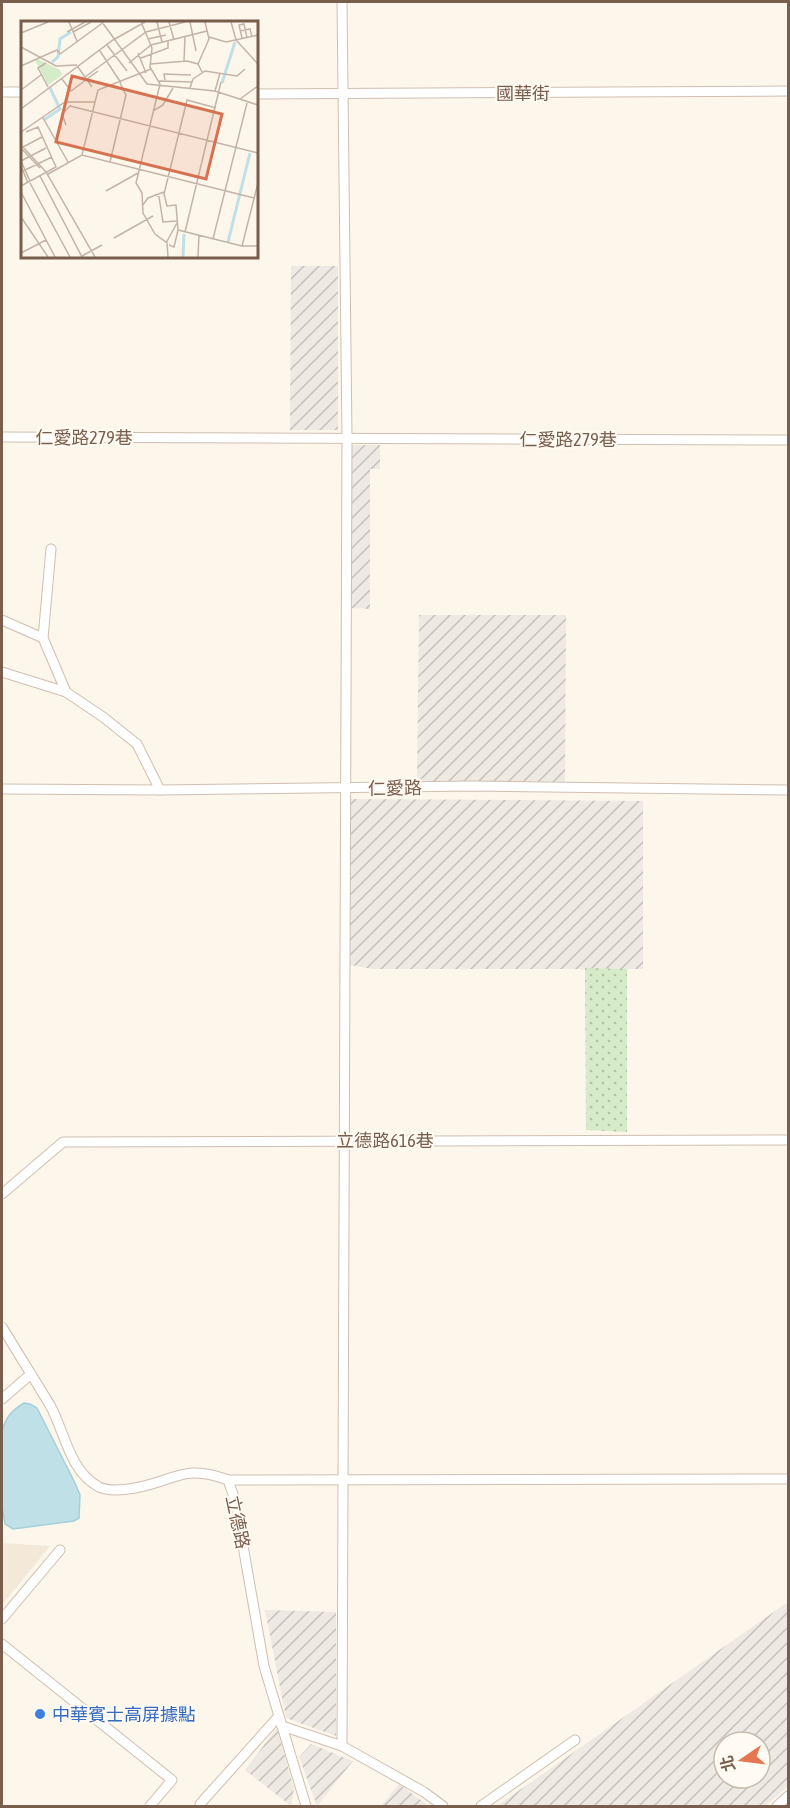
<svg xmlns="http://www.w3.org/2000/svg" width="790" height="1808" font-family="'Asap Condensed','Noto Sans TC',sans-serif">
<defs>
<pattern id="industrial-furrows" width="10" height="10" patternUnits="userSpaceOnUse" patternTransform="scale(1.5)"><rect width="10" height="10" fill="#eee9e3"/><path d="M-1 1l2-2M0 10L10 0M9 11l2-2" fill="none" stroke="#c6c0ba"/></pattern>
<pattern id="grass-dots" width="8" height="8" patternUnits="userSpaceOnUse" patternTransform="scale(1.5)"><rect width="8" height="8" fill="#d6ebc9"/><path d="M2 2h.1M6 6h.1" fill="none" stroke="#b2c2a5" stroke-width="1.8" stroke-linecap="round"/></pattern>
</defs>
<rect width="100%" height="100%" fill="#fdf6eb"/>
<path fill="#f4e9d9" d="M 2,1543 L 50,1546 L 2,1605 Z"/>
<g fill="url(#industrial-furrows)" fill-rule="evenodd">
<path d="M 291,266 L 338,266 L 338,430 L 290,430 Z"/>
<path d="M 350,445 L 380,445 L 380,469 L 370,469 L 370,609 L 350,608 Z"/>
<path d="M 419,615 L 566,615 L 565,782 L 417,781 Z"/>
<path d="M 349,799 L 643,801 L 643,969 L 373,969 L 350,965 Z"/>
<path d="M 788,1602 L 788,1786 L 766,1806 L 497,1806 ZM 724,1742 L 760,1742 L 760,1778 L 724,1778 Z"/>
<path d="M 265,1610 L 336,1612 L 336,1736 L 286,1718 Z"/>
<path d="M 277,1728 L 294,1789 L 291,1806 L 245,1770 Z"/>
<path d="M 311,1744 L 353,1761 L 317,1806 L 299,1757 Z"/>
<path d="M 399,1784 L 429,1806 L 381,1806 Z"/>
</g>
<path fill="url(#grass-dots)" d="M 585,968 L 627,969 L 627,1132 L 586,1130 Z"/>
<path fill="#bfe0e7" stroke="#a5d0d9" stroke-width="1.5" d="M 24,1403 L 30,1404 L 37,1408 L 75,1483 L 80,1495 L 79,1518 L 74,1521 L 13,1529 L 5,1524 L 2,1507 L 2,1431 C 6,1417 11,1411 24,1403 Z"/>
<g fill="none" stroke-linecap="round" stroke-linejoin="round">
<g stroke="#d0bfb0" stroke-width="11">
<g id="minor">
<path d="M 2,92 L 22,92"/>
<path d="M 256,94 L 788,91"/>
<path d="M 2,437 L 788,440"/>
<path d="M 51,549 L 43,638 L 66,692"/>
<path d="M 2,620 L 43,638"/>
<path d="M 2,672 L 66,692 L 103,717 L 137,744 L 160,790"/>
<path d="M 2,789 L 160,790 L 473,786 L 788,790"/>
<path d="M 2,1194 L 63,1142 L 788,1140"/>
<path d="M 2,1327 C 18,1353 34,1379 50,1405 C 65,1432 69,1471 99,1487 C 110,1492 124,1490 135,1488 C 175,1481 184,1463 228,1480 L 235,1500 L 264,1666 L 306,1806"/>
<path d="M 2,1399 L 31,1374"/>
<path d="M 228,1480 L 788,1479"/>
<path d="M 2,1619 L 60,1550"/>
<path d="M 2,1644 L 172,1780 L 150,1806"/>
<path d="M 282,1726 L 342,1746 L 424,1792 L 443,1806"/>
<path d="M 342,1746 L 347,438 L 342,2"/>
<path d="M 200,1804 L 279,1716"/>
<path d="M 481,1806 L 575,1740"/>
<path d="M 777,1806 L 788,1796"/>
</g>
</g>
<use href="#minor" stroke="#fff" stroke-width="9"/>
</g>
<circle fill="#3f7fe0" stroke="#fffaf2" stroke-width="2" cx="40" cy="1714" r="6"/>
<g text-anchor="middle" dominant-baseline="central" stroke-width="4.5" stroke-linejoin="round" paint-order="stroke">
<g font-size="18" fill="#795e4d" stroke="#fffaf2">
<text x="523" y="93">國華街</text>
<text x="84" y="437">仁愛路279巷</text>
<text x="568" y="439">仁愛路279巷</text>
<text transform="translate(395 788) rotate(-1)">仁愛路</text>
<text x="385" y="1140">立德路616巷</text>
<text transform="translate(238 1522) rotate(78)">立德路</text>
</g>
<g font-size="18" fill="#366cbe" stroke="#fffaf2" text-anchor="start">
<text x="52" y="1714">中華賓士高屏據點</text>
</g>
</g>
<g transform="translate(21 21)">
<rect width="237" height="237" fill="#fdf6eb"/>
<path d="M 17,38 L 39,49 L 41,54 L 27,64 L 14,39 Z" fill="#d6ebc9"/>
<path fill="none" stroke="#bfe0e7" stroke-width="3" d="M 31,41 L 37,36 L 39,18 L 50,11M 201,62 L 214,21M 23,99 L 39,88 L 29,67M 207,221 L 229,132M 162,236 L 163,213"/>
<path fill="none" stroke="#c4b4a7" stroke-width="1.5" d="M 48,1 L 56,20M 81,1 L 126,63 L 194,70 L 237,84M 120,1 L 131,27 L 129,46 L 139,63 L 115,162 L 121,172 L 122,192 L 134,213 L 146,222 L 147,236M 136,1 L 141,21M 148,1 L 153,19M 169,1 L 175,30M 210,1 L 215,19 L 237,43M 219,10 L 229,8 L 231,16M 46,11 L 64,1M 52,11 L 70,1M 0,12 L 27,1M 188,16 L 205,21 L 237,14M 221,17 L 218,4 L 223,3 L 226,17M 127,18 L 145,14M 86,24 L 106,50M 0,26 L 35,45 L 56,44M 79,30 L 100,62M 117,32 L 125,52M 120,37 L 147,27 L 147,20M 163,40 L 164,16M 25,42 L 17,47 L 27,66M 108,42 L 130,24 L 186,10M 129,43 L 166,40 L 177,43 L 181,51M 177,43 L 188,18 L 184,1M 0,45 L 36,29 L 39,33 L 83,1M 57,46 L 71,66M 64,56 L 125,11 L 164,1M 41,58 L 50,70 L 77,50M 144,59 L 143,53 L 170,54M 138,60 L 171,61M 169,67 L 172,58 L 184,50 L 216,55 L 224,48M 0,69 L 20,54M 194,70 L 199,52M 219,78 L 237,65M 49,85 L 237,132M 0,88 L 92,19 L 124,1M 132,90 L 142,84 L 152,67M 22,97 L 47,141M 45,104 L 41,93 L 50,84M 0,111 L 44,81 L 74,81 L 77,69 L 130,48M 0,124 L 25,151 L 74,236M 2,126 L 21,116M 0,127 L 19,147M 61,134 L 74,81M 0,140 L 25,127M 0,140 L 9,160M 89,141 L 105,74 L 99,62M 0,145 L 7,162M 0,151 L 31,136M 27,153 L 61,134 L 233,177M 19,155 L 61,236M 9,162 L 49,236M 0,165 L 35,146 L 17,106 L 5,111M 85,170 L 117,152M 0,171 L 34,236M 134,173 L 138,176 L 142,201 L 156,200M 121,185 L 127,177 L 143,171M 0,196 L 27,236M 157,209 L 155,184 L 146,185 L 143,173 L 166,79 L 195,87M 164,211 L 200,61M 93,217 L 132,195M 192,218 L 226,82M 145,222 L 156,202M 148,224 L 153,226 L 157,209 L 221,225 L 237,225M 221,225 L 237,162M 0,232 L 25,219M 61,235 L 81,224M 177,236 L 178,214"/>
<path fill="#d47251" fill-opacity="0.15" stroke="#d47251" stroke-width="3" d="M 51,55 L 201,93 L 185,158 L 35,121 Z"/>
<rect width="237" height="237" fill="none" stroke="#795e4d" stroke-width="3"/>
</g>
<rect width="790" height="1808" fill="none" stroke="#795e4d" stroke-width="6"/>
<g transform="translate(742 1760) rotate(256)"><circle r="28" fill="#fffaf2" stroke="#c9bcb0" stroke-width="1.5"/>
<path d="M0-4.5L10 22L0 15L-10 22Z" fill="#e47652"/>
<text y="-9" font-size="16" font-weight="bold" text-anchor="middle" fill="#795e4d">北</text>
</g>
</svg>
